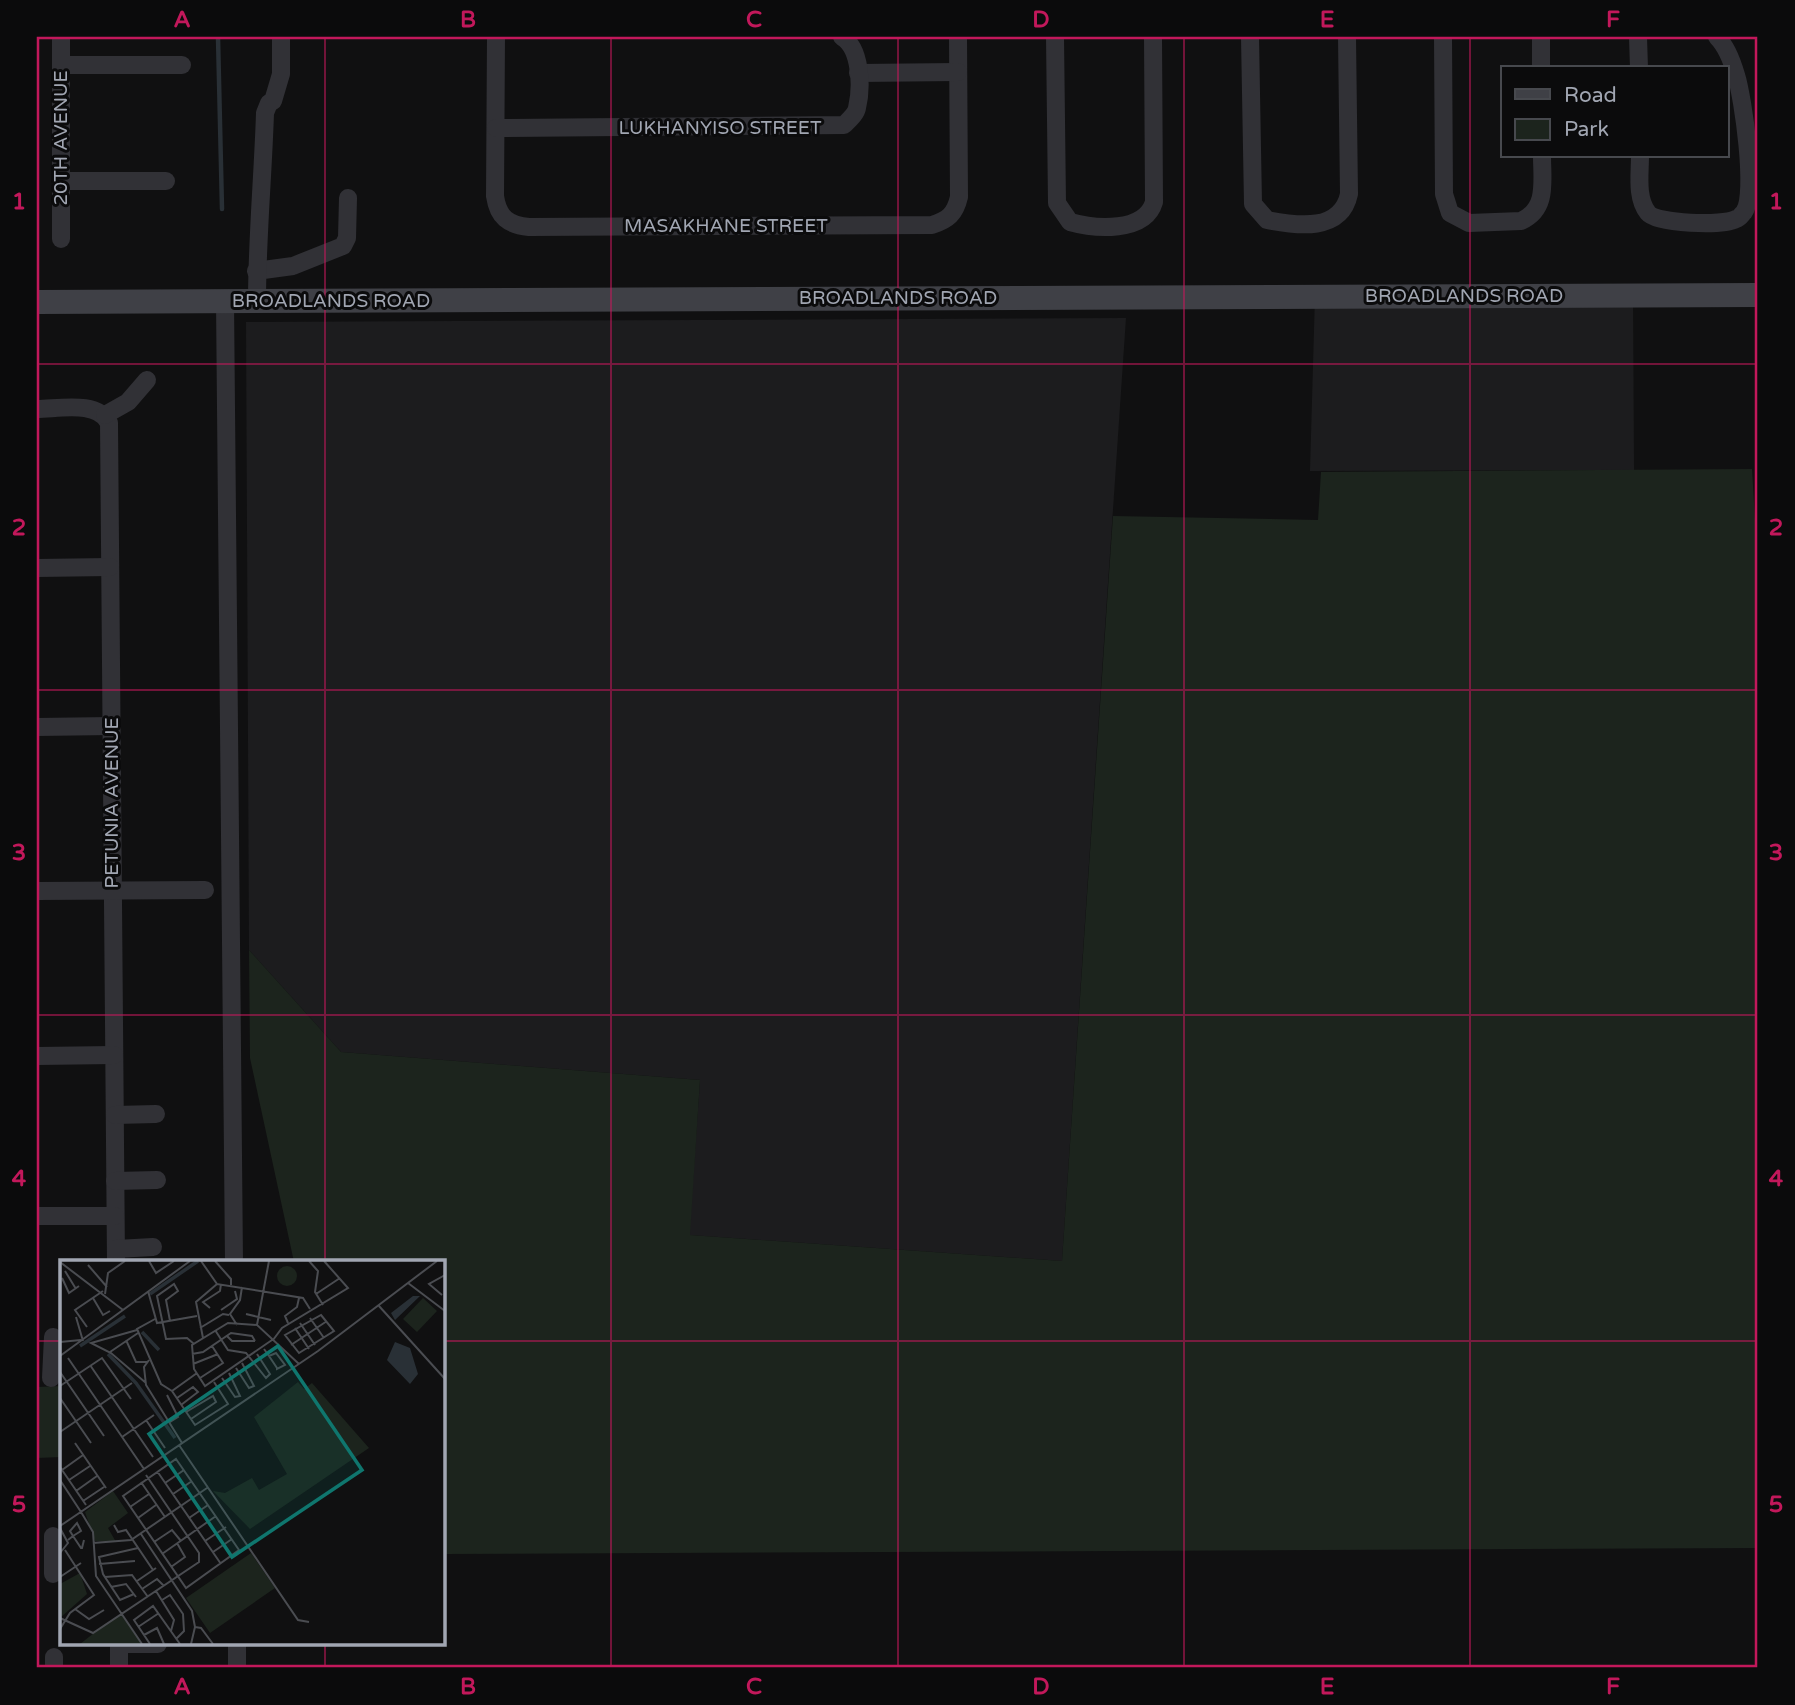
<svg xmlns="http://www.w3.org/2000/svg" width="1795" height="1705" font-family="'Varela Round',sans-serif">
<rect width="100%" height="100%" fill="#101011"/>
<g fill="#1c1c1e">
<path d="M 1633,294 L 1634,470 L 1310,471 L 1315,295 Z"/>
<path d="M 1126,318 L 1062,1261 L 689,1235 L 700,1080 L 341,1052 L 249,950 L 246,322 Z"/>
</g>
<g fill="#1c241d">
<path d="M 1752,469 L 1758,570 L 1758,1548 L 443,1554 L 443,1262 L 294,1262 L 250,1058 L 249,950 L 341,1052 L 700,1080 L 690,1235 L 1062,1261 L 1113,516 L 1318,520 L 1321,472 Z"/>
<path d="M 61,1386 L 61,1457 L 37,1458 L 37,1387 Z"/>
</g>
<g fill="none" stroke-linecap="round" stroke-linejoin="round">
<path stroke="#293036" stroke-width="4.5" d="M 218,37 L 222,209"/>
<g stroke="#313136" stroke-width="18">
<path d="M 496,37 L 495,196 C 498,217 508,225 529,227 L 932,225 C 948,220 955,214 959,197 L 958,37"/>
<path d="M 1055,37 L 1057,203 L 1070,222 C 1095,229 1145,233 1154,202 L 1153,37"/>
<path d="M 1250,37 L 1253,204 L 1267,220 C 1298,226 1341,232 1349,194 L 1347,37"/>
<path d="M 1443,37 L 1444,194 L 1450,213 L 1469,223 L 1521,221 C 1548,209 1542,181 1542,156"/>
<path d="M 1541,37 L 1541,68"/>
<path d="M 1638,37 L 1639,68"/>
<path d="M 61,65 L 182,65"/>
<path d="M 858,73 L 958,72"/>
<path d="M 496,128 L 844,125 C 849,120 856,114 857,108 C 862,87 861,48 842,37"/>
<path d="M 1640,156 C 1640,174 1636,198 1648,213 C 1657,224 1723,226 1736,219 C 1740,218 1742,214 1744,212 C 1757,195 1743,97 1736,75 C 1732,61 1727,47 1717,37"/>
<path d="M 61,181 L 166,181"/>
<path d="M 61,239 L 61,37"/>
<path d="M 256,271 L 293,266 L 343,246 L 347,238 L 348,198"/>
<path d="M 225,301 L 234,1262"/>
<path d="M 257,301 C 257,238 263,176 265,113 L 269,103 L 273,101 L 281,74 L 281,37"/>
<path d="M 37,409 C 58,409 98,400 109,423 L 116,1262"/>
<path d="M 105,415 L 128,402 L 147,380"/>
<path d="M 37,568 L 110,567"/>
<path d="M 37,727 L 112,726"/>
<path d="M 37,891 L 205,890"/>
<path d="M 37,1056 L 114,1055"/>
<path d="M 115,1115 L 156,1114"/>
<path d="M 115,1181 L 157,1180"/>
<path d="M 37,1216 L 115,1216"/>
<path d="M 116,1249 L 153,1247"/>
<path d="M 51,1378 L 53,1337"/>
<path d="M 53,1574 L 53,1536"/>
<path d="M 119,1644 L 158,1644"/>
<path d="M 237,1644 L 237,1668"/>
<path d="M 54,1657 L 54,1668"/>
<path d="M 119,1668 L 119,1644"/>
</g>
<path stroke="#3f4046" stroke-width="24" d="M 37,302 L 1758,295"/>
</g>
<path fill="none" stroke="#c2185b" stroke-width="2" stroke-opacity="0.55" d="M 325,37 L 325,1262M 611,37 L 611,1668M 898,37 L 898,1668M 1184,37 L 1184,1668M 1470,37 L 1470,1668M 37,364 L 1758,364M 37,690 L 1758,690M 37,1015 L 1758,1015M 37,1341 L 61,1341M 443,1341 L 1758,1341M 325,1644 L 325,1668"/>
<g text-anchor="middle" dominant-baseline="central" stroke-width="6" stroke-linejoin="round" paint-order="stroke">
<g font-size="19" fill="#a1a6b2" stroke="#0b0b0c">
<text x="720" y="128">LUKHANYISO STREET</text>
<text transform="translate(61 138) rotate(-90)">20TH AVENUE</text>
<text x="726" y="226">MASAKHANE STREET</text>
<text x="1464" y="296">BROADLANDS ROAD</text>
<text x="898" y="298">BROADLANDS ROAD</text>
<text x="331" y="301">BROADLANDS ROAD</text>
<text transform="translate(112 803) rotate(-90)">PETUNIA AVENUE</text>
</g>
</g>
<g transform="translate(60 1260)">
<rect width="385" height="385" fill="#101011"/>
<path d="M217 16a10 10 0 1 1 20 0a10 10 0 1 1-20 0ZM 363,38 L 377,51 L 357,72 L 343,59 ZM 238,122 L 244,129 L 252,123 L 309,188 L 190,269 L 153,231 L 165,233 L 192,218 L 199,230 L 227,214 L 194,157 ZM 53,231 L 68,253 L 48,268 L 56,282 L 35,281 L 25,252 ZM 191,293 L 215,328 L 150,373 L 126,338 ZM 20,313 L 27,334 L 0,358 L 0,324 ZM 61,354 L 82,384 L 20,384 L 34,373 Z" fill="#1c241d"/>
<path d="M 353,36 L 360,36 L 335,60 L 331,53 ZM 335,82 L 350,88 L 358,114 L 350,124 L 327,100 Z" fill="#293036"/>
<path fill="none" stroke="#293036" stroke-width="3.5" d="M 90,34 L 138,1M 82,72 L 99,90M 20,86 L 65,56M 48,94 L 76,123 L 115,178"/>
<path fill="none" stroke="#4a4c51" stroke-width="2" d="M 89,1 L 96,13 L 114,1M 141,1 L 157,24M 155,1 L 171,19 L 171,25M 209,1 L 197,65 L 239,104M 249,1 L 258,11 L 255,32 L 263,45M 0,2 L 63,50M 28,5 L 47,27M 5,11 L 16,29M 2,18 L 9,33 L 19,26M 348,23 L 385,51M 88,31 L 97,63 L 137,56M 45,34 L 48,13 L 65,1M 256,34 L 280,18M 382,35 L 369,24 L 385,15M 33,38 L 43,55 L 50,51M 319,46 L 385,119M 150,48 L 143,42 L 160,31 L 161,24M 161,50 L 177,39 L 175,31M 186,54 L 211,60M 261,55 L 274,71 L 239,93 L 225,75 ZM 16,57 L 23,81M 250,58 L 264,78M 95,59 L 77,69 L 101,124 L 112,131M 110,61 L 106,40 L 118,31 L 114,24 L 97,36 L 106,79 L 127,78 L 134,84M 228,63 L 225,56 L 237,47 L 239,38M 240,63 L 255,85M 177,65 L 170,54 L 180,40 L 182,27M 197,65 L 168,63 L 132,85 L 134,109 L 145,126 L 212,80M 27,67 L 15,50 L 43,31M 140,68 L 163,54 L 169,55M 235,68 L 249,89M 77,70 L 31,83 L 51,93 L 86,123M 155,70 L 168,90 L 186,93 L 206,118 L 210,114 L 197,94M 167,76 L 172,81 L 195,81M 143,78 L 136,42 L 157,24 L 243,38 L 250,49M 66,80 L 76,102 L 87,102M 213,80 L 222,68 L 288,28 L 264,1M 0,82 L 21,80M 231,85 L 267,61M 204,89 L 209,96 L 217,108 L 217,109 L 225,105 L 216,93 L 209,96M 50,92 L 78,73M 132,94 L 143,92 L 171,73 L 192,76 L 195,81M 0,96 L 130,1M 8,98 L 84,209M 89,100 L 84,107 L 86,125 L 122,183M 133,104 L 158,94M 30,105 L 93,197M 176,108 L 189,128 L 194,126 L 182,103M 0,112 L 44,176M 137,113 L 112,131 L 135,165 L 168,144 L 154,122M 140,118 L 163,103 L 152,86M 162,118 L 175,137 L 180,136 L 169,113M 0,126 L 42,98 L 71,139M 107,135 L 118,157 L 110,162M 0,138 L 31,183M 117,138 L 133,127 L 138,132 L 121,145M 126,152 L 153,136 L 156,142 L 131,159M 86,160 L 105,188M 0,172 L 72,123M 62,177 L 94,155M 15,183 L 46,228M 119,185 L 238,360 L 249,362M 116,199 L 179,290 L 126,328 L 63,236 ZM 0,207 L 26,245M 2,210 L 23,195M 97,211 L 161,304M 0,220 L 21,252M 9,220 L 30,206M 81,222 L 105,257M 105,223 L 124,210M 16,231 L 37,216M 113,234 L 132,221M 23,241 L 44,227M 70,247 L 89,234M 21,252 L 33,272 L 36,316 L 82,384M 78,258 L 96,245M 129,258 L 148,245M 54,265 L 58,272 L 66,270 L 93,310M 0,266 L 258,91 L 377,1M 0,268 L 8,283 L 0,293M 81,274 L 132,351 L 135,367 L 131,384M 8,280 L 13,276 L 21,271 L 17,263 L 10,271 L 13,276 L 21,288 L 22,288 L 24,280M 145,281 L 166,267M 94,282 L 112,270 L 121,281M 33,283 L 71,280 L 147,228M 153,292 L 172,279M 102,294 L 156,256M 39,304 L 75,301M 111,307 L 125,297 L 117,283M 0,317 L 21,303M 45,317 L 72,315 L 88,337M 77,321 L 96,308M 51,327 L 66,324 L 76,337M 82,329 L 97,319 L 104,326M 96,331 L 114,360 L 111,371M 74,334 L 60,340 L 43,314 L 39,297 L 78,288M 102,340 L 110,335 L 123,354 L 124,371 L 116,379M 15,349 L 29,359 L 44,350M 0,358 L 33,373 L 139,302 L 139,293 L 86,215M 78,367 L 99,353M 135,367 L 141,368 L 153,384M 0,369 L 10,353 L 34,335 L 5,290M 84,375 L 97,368 L 104,384M 90,384 L 74,360 L 93,346 L 120,384"/>
<path fill="#0f766e" fill-opacity="0.15" stroke="#0f766e" stroke-width="3.5" d="M 218,86 L 302,210 L 172,297 L 89,174 Z"/>
<rect width="385" height="385" fill="none" stroke="#a1a6b2" stroke-width="3.5"/>
</g>
<rect width="1795" height="1705" fill="none" stroke="#0b0b0c" stroke-width="77"/>
<rect x="1501" y="66" width="228" height="91" fill="#0b0b0c" stroke="#47494e" stroke-width="2"/>
<rect x="1515" y="89" width="35" height="10" fill="#3f4046" stroke="#47494e" stroke-width="2"/>
<text x="1564" y="102" font-size="21" fill="#a1a6b2">Road</text>
<rect x="1515" y="119" width="35" height="21" fill="#1c241d" stroke="#47494e" stroke-width="2"/>
<text x="1564" y="136" font-size="21" fill="#a1a6b2">Park</text>
<rect x="38" y="38" width="1718" height="1628" fill="none" stroke="#c2185b" stroke-width="2.5"/>
<g font-size="23" text-anchor="middle" font-weight="bold" fill="#c2185b">
<text x="182" y="27">A</text>
<text x="468" y="27">B</text>
<text x="754" y="27">C</text>
<text x="1041" y="27">D</text>
<text x="1327" y="27">E</text>
<text x="1613" y="27">F</text>
<text x="19" y="209">1</text>
<text x="1776" y="209">1</text>
<text x="19" y="535">2</text>
<text x="1776" y="535">2</text>
<text x="19" y="860">3</text>
<text x="1776" y="860">3</text>
<text x="19" y="1186">4</text>
<text x="1776" y="1186">4</text>
<text x="19" y="1512">5</text>
<text x="1776" y="1512">5</text>
<text x="182" y="1694">A</text>
<text x="468" y="1694">B</text>
<text x="754" y="1694">C</text>
<text x="1041" y="1694">D</text>
<text x="1327" y="1694">E</text>
<text x="1613" y="1694">F</text>
</g>
</svg>
